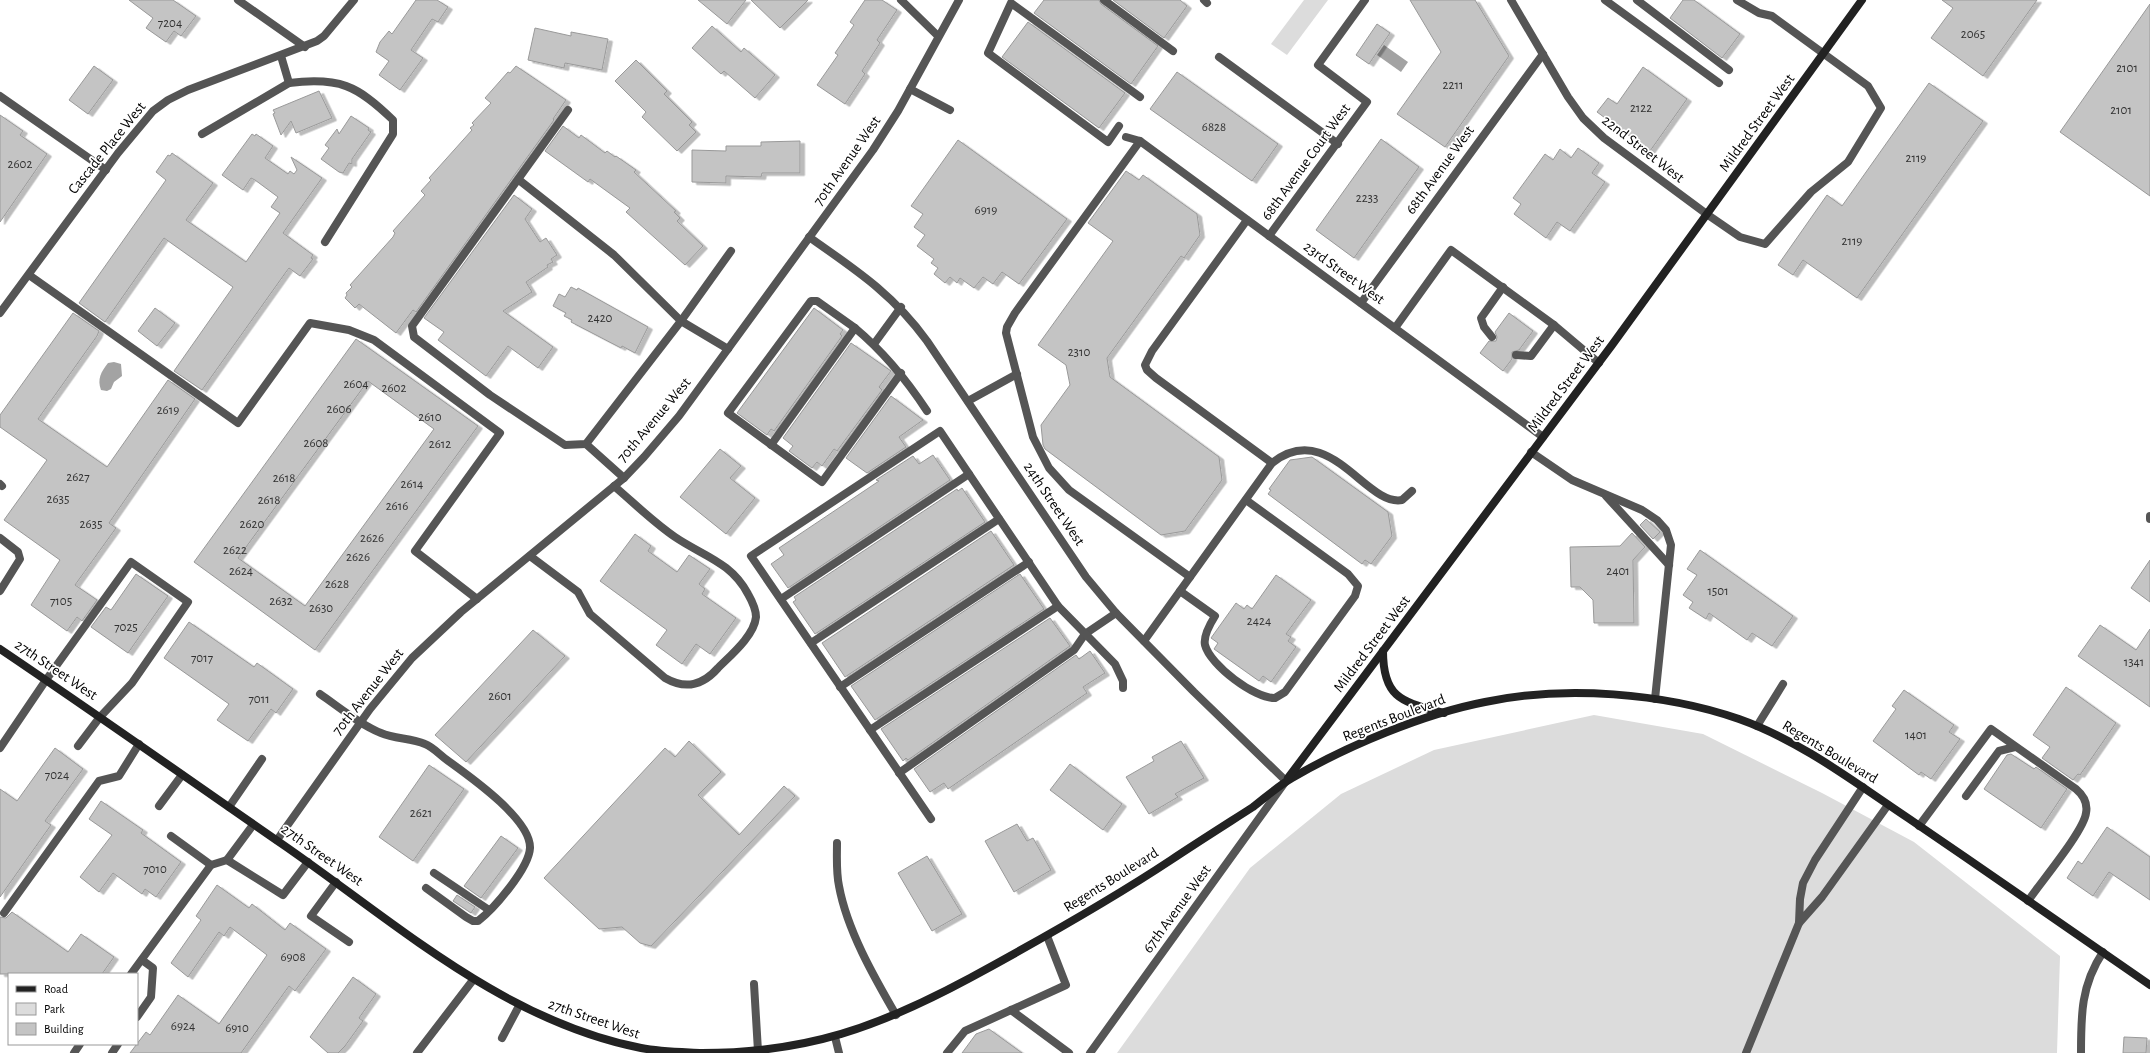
<svg xmlns="http://www.w3.org/2000/svg" width="2150" height="1053" font-family="'Alegreya Sans',sans-serif">
<defs>
<filter id="shadow"><feDropShadow dx="4.5" dy="2.5" stdDeviation="0" flood-color="#0004"/></filter>
</defs>
<rect width="100%" height="100%" fill="#fff"/>
<g fill="#dcdcdc">
<path d="M 1304,0 L 1328,0 L 1287,55 L 1271,44 Z"/>
<path d="M 1594,715 L 1703,734 L 1822,793 L 1914,842 L 2060,956 L 2057,1053 L 1117,1053 L 1250,868 L 1341,794 L 1434,750 Z"/>
</g>
<g fill="#a3a3a3">
<path d="M 1384,45 L 1408,62 L 1401,72 L 1377,55 Z"/>
<path d="M 114,362 L 121,364 L 122,376 L 114,382 L 111,389 L 107,391 L 101,390 C 97,379 101,372 108,363 Z"/>
</g>
<g fill="#c4c4c4" stroke="#999" fill-rule="evenodd" filter="url(#shadow)">
<path d="M 129,0 L 173,0 L 196,16 L 181,36 L 174,31 L 166,42 L 146,28 L 153,18 Z"/>
<path d="M 416,0 L 437,0 L 448,7 L 438,22 L 432,19 L 411,50 L 423,58 L 400,90 L 379,75 L 389,61 L 376,52 L 380,42 L 389,31 L 392,34 Z"/>
<path d="M 698,0 L 746,0 L 727,24 Z"/>
<path d="M 751,0 L 808,0 L 780,28 Z"/>
<path d="M 865,0 L 882,0 L 897,10 L 877,40 L 880,43 L 862,71 L 865,74 L 845,104 L 817,85 L 838,55 L 835,53 L 854,25 L 850,22 Z"/>
<path d="M 1044,0 L 1099,0 L 1101,4 L 1158,46 L 1131,84 L 1034,13 Z"/>
<path d="M 1113,0 L 1180,0 L 1187,6 L 1164,38 Z"/>
<path d="M 1410,0 L 1475,0 L 1509,56 L 1445,147 L 1397,114 L 1441,52 Z"/>
<path d="M 1683,0 L 1694,0 L 1740,34 L 1722,58 L 1670,18 Z"/>
<path d="M 1942,0 L 2037,0 L 1983,76 L 1931,38 L 1953,8 Z"/>
<path d="M 2150,4 L 2150,196 L 2060,132 Z"/>
<path d="M 1028,22 L 1125,93 L 1099,128 L 1002,57 Z"/>
<path d="M 1377,24 L 1390,33 L 1369,64 L 1356,55 Z"/>
<path d="M 712,26 L 741,52 L 744,48 L 775,75 L 755,98 L 724,71 L 721,74 L 692,48 Z"/>
<path d="M 535,28 L 571,36 L 571,32 L 608,39 L 602,70 L 565,63 L 564,68 L 528,60 Z"/>
<path d="M 636,60 L 667,91 L 664,94 L 692,122 L 689,125 L 696,132 L 677,151 L 642,117 L 646,112 L 615,81 Z"/>
<path d="M 94,66 L 113,80 L 88,114 L 69,100 Z"/>
<path d="M 516,66 L 566,100 L 553,119 L 554,120 L 416,312 L 413,310 L 396,333 L 359,304 L 355,308 L 345,298 L 347,295 L 346,293 L 352,287 L 350,285 L 393,237 L 395,233 L 393,231 L 425,195 L 421,191 L 431,180 L 429,178 L 472,130 L 470,128 L 474,125 L 472,123 L 491,103 L 485,98 L 508,72 L 510,73 Z"/>
<path d="M 1643,67 L 1687,99 L 1650,151 L 1597,112 L 1608,98 L 1617,104 Z"/>
<path d="M 1177,72 L 1278,144 L 1252,181 L 1150,109 Z"/>
<path d="M 1929,83 L 1983,121 L 1857,298 L 1803,260 L 1793,275 L 1778,265 L 1827,195 L 1842,206 Z"/>
<path d="M 319,91 L 332,118 L 296,133 L 291,121 L 281,135 L 273,114 L 275,113 L 273,110 Z"/>
<path d="M 0,115 L 23,131 L 20,135 L 47,154 L 0,222 Z"/>
<path d="M 351,116 L 369,128 L 368,130 L 371,132 L 352,159 L 352,164 L 349,163 L 343,173 L 339,172 L 321,159 L 329,148 L 325,145 L 337,129 L 339,134 Z"/>
<path d="M 563,126 L 579,138 L 581,135 L 605,153 L 607,151 L 615,157 L 616,156 L 636,170 L 634,172 L 676,211 L 674,212 L 680,218 L 677,221 L 703,246 L 685,265 L 626,212 L 630,208 L 590,179 L 588,182 L 545,151 Z"/>
<path d="M 252,134 L 255,136 L 256,134 L 273,146 L 265,158 L 288,174 L 290,171 L 294,174 L 297,170 L 291,157 L 322,178 L 283,233 L 313,255 L 311,258 L 313,259 L 300,276 L 289,268 L 286,272 L 202,390 L 174,371 L 233,287 L 164,238 L 105,322 L 79,303 L 166,180 L 156,172 L 168,155 L 170,156 L 172,153 L 213,183 L 186,220 L 246,262 L 280,213 L 271,207 L 278,197 L 255,180 L 251,178 L 243,190 L 222,175 Z"/>
<path d="M 1381,139 L 1419,167 L 1354,258 L 1316,230 Z"/>
<path d="M 958,140 L 1067,219 L 1019,284 L 1002,272 L 993,284 L 983,277 L 974,288 L 960,278 L 957,283 L 950,277 L 945,283 L 934,274 L 938,268 L 931,263 L 934,259 L 917,246 L 925,235 L 914,227 L 923,214 L 911,206 Z"/>
<path d="M 800,141 L 800,173 L 762,173 L 761,177 L 726,176 L 726,183 L 692,182 L 692,150 L 726,151 L 726,146 L 761,146 L 761,142 Z"/>
<path d="M 1578,148 L 1599,163 L 1592,173 L 1605,182 L 1570,231 L 1557,222 L 1546,238 L 1514,214 L 1521,204 L 1513,198 L 1545,154 L 1553,160 L 1560,149 L 1571,158 Z"/>
<path d="M 1126,171 L 1139,180 L 1143,175 L 1197,214 L 1200,235 L 1184,258 L 1181,256 L 1107,358 L 1110,377 L 1219,457 L 1222,480 L 1185,531 L 1161,535 L 1045,449 L 1043,445 L 1041,425 L 1070,385 L 1066,365 L 1038,345 L 1113,241 L 1088,223 Z"/>
<path d="M 514,195 L 532,209 L 525,219 L 540,242 L 546,238 L 557,255 L 551,259 L 553,262 L 547,265 L 548,267 L 526,282 L 532,292 L 503,311 L 553,347 L 538,368 L 508,346 L 486,376 L 438,340 L 444,332 L 424,318 Z"/>
<path d="M 571,287 L 577,290 L 578,288 L 648,327 L 635,353 L 622,346 L 621,348 L 571,322 L 572,320 L 564,316 L 566,313 L 553,306 L 559,294 L 565,297 Z"/>
<path d="M 155,308 L 175,323 L 157,346 L 138,331 Z"/>
<path d="M 814,308 L 843,330 L 840,334 L 842,336 L 774,431 L 771,429 L 767,435 L 737,413 Z"/>
<path d="M 73,313 L 99,331 L 97,336 L 38,419 L 107,467 L 168,380 L 195,399 L 109,523 L 116,528 L 75,585 L 97,600 L 82,621 L 77,617 L 67,631 L 31,605 L 60,560 L 4,520 L 47,460 L 0,427 L 0,415 Z"/>
<path d="M 1509,313 L 1533,331 L 1519,350 L 1512,352 L 1512,359 L 1503,371 L 1480,353 L 1489,341 L 1496,341 L 1497,337 L 1495,332 Z"/>
<path d="M 356,339 L 478,426 L 315,650 L 194,562 ZM 368,381 L 434,429 L 305,606 L 238,558 Z"/>
<path d="M 851,343 L 891,371 L 879,387 L 882,390 L 837,451 L 834,449 L 822,466 L 817,462 L 812,468 L 789,451 L 793,446 L 783,438 Z"/>
<path d="M 891,396 L 923,420 L 899,437 L 906,447 L 867,473 L 846,458 Z"/>
<path d="M 720,449 L 741,466 L 730,478 L 755,498 L 726,534 L 680,497 Z"/>
<path d="M 933,455 L 950,480 L 788,588 L 771,564 L 784,555 L 779,548 L 879,481 L 876,480 L 913,456 L 919,464 Z"/>
<path d="M 1312,457 L 1388,512 L 1392,536 L 1371,564 L 1365,560 L 1362,564 L 1268,494 L 1271,490 L 1269,489 L 1290,460 Z"/>
<path d="M 962,488 L 985,522 L 815,634 L 793,602 L 796,600 L 794,597 L 957,489 L 958,491 Z"/>
<path d="M 1646,519 L 1660,532 L 1653,539 L 1640,525 Z"/>
<path d="M 991,531 L 1014,565 L 845,677 L 822,643 Z"/>
<path d="M 1632,533 L 1645,547 L 1633,560 L 1634,623 L 1594,623 L 1593,600 L 1580,587 L 1571,587 L 1570,547 L 1620,546 Z"/>
<path d="M 635,534 L 651,546 L 648,551 L 677,572 L 689,555 L 710,569 L 699,584 L 705,589 L 702,594 L 736,618 L 710,654 L 696,644 L 682,664 L 656,645 L 667,630 L 600,581 Z"/>
<path d="M 1700,550 L 1793,616 L 1772,646 L 1752,633 L 1747,640 L 1709,613 L 1706,619 L 1689,608 L 1693,602 L 1683,595 L 1697,575 L 1687,569 Z"/>
<path d="M 2150,560 L 2150,602 L 2131,588 Z"/>
<path d="M 136,574 L 168,596 L 128,653 L 91,627 L 106,607 L 111,610 Z"/>
<path d="M 1020,574 L 1044,609 L 875,720 L 851,686 Z"/>
<path d="M 1276,575 L 1311,600 L 1286,634 L 1291,637 L 1288,641 L 1296,647 L 1271,682 L 1263,676 L 1259,681 L 1214,649 L 1218,643 L 1211,638 L 1236,603 L 1244,609 L 1247,605 L 1252,609 Z"/>
<path d="M 1050,618 L 1070,646 L 908,760 L 906,758 L 903,761 L 881,729 Z"/>
<path d="M 189,622 L 254,667 L 257,663 L 293,689 L 276,713 L 271,709 L 248,741 L 217,720 L 229,704 L 164,658 Z"/>
<path d="M 2100,625 L 2136,650 L 2150,629 L 2150,707 L 2078,656 Z"/>
<path d="M 533,630 L 565,656 L 466,762 L 435,735 Z"/>
<path d="M 1090,651 L 1105,673 L 1083,687 L 1087,693 L 948,789 L 944,783 L 930,792 L 914,769 L 1076,655 L 1079,659 Z"/>
<path d="M 2066,687 L 2116,723 L 2080,775 L 2078,774 L 2073,780 L 2042,758 L 2050,747 L 2033,735 Z"/>
<path d="M 1904,690 L 1954,725 L 1949,732 L 1960,739 L 1931,779 L 1921,772 L 1919,775 L 1873,741 L 1896,709 L 1892,706 Z"/>
<path d="M 689,741 L 721,772 L 698,795 L 739,835 L 784,786 L 795,796 L 651,946 L 640,943 L 622,927 L 599,929 L 544,878 L 665,748 L 675,757 Z"/>
<path d="M 1181,741 L 1204,778 L 1175,794 L 1178,797 L 1149,814 L 1126,777 L 1154,761 L 1152,757 Z"/>
<path d="M 55,748 L 83,769 L 45,821 L 51,825 L 0,897 L 0,789 L 17,801 Z"/>
<path d="M 2011,754 L 2034,769 L 2036,767 L 2067,789 L 2041,828 L 1984,789 L 2007,755 Z"/>
<path d="M 1070,764 L 1122,804 L 1103,830 L 1050,790 Z"/>
<path d="M 429,765 L 464,789 L 413,861 L 379,837 Z"/>
<path d="M 101,801 L 143,830 L 141,833 L 181,862 L 156,897 L 145,889 L 142,894 L 113,873 L 99,892 L 80,877 L 112,835 L 89,819 Z"/>
<path d="M 1017,824 L 1027,841 L 1033,838 L 1051,870 L 1014,892 L 985,841 Z"/>
<path d="M 2107,827 L 2150,857 L 2150,900 L 2109,872 L 2093,896 L 2067,878 L 2078,861 L 2082,864 Z"/>
<path d="M 501,836 L 518,848 L 481,898 L 464,886 Z"/>
<path d="M 927,856 L 962,914 L 932,931 L 898,873 Z"/>
<path d="M 217,885 L 249,908 L 252,904 L 285,930 L 290,923 L 326,949 L 295,991 L 289,986 L 241,1053 L 130,1053 L 146,1032 L 150,1035 L 178,995 L 219,1024 L 267,955 L 230,927 L 224,936 L 219,932 L 188,977 L 171,963 L 201,920 L 196,916 Z"/>
<path d="M 457,895 L 475,907 L 471,913 L 453,901 Z"/>
<path d="M 12,912 L 68,952 L 81,934 L 114,957 L 102,974 L 0,974 L 0,917 L 6,918 Z"/>
<path d="M 353,977 L 376,994 L 359,1018 L 363,1021 L 345,1046 L 338,1053 L 328,1053 L 310,1037 Z"/>
<path d="M 989,1029 L 1022,1053 L 962,1053 L 976,1034 Z"/>
<path d="M 2124,1037 L 2147,1038 L 2146,1053 L 2123,1053 Z"/>
</g>
<g fill="none" stroke-linecap="round" stroke-linejoin="round">
<g stroke="#555" stroke-width="8">
<path d="M 901,0 L 938,36"/>
<path d="M 1104,0 L 1173,51"/>
<path d="M 1204,0 L 1207,3"/>
<path d="M 1605,0 L 1719,83"/>
<path d="M 1637,0 L 1729,70"/>
<path d="M 281,56 L 289,83 C 339,77 357,85 393,120 L 393,134 L 325,242"/>
<path d="M 1219,57 L 1338,144"/>
<path d="M 910,89 L 950,110"/>
<path d="M 0,96 L 106,170"/>
<path d="M 568,110 L 412,326 L 414,337 L 490,395 L 565,445 L 586,444 L 681,321 L 731,251"/>
<path d="M 1119,126 L 1108,142 L 988,53 L 1011,3 L 1140,97"/>
<path d="M 202,134 L 289,83"/>
<path d="M 1140,141 L 1015,313 L 1007,327 L 1006,333 L 1033,437 L 1049,468 L 1069,490 L 1190,577"/>
<path d="M 519,180 L 614,255 L 681,321 L 728,349"/>
<path d="M 1708,215 L 1740,237 L 1765,244 L 1811,192 L 1848,162 L 1881,108 L 1868,86 L 1772,16 L 1759,13 L 1737,0"/>
<path d="M 1247,220 L 1152,351 L 1145,365 L 1147,370 L 1156,378 L 1272,463"/>
<path d="M 29,275 L 238,423 L 310,323 L 349,330 L 374,340 L 500,433 L 415,551 L 477,599"/>
<path d="M 855,328 L 817,301 L 811,301 L 728,413 L 822,482 L 901,373"/>
<path d="M 1395,328 L 1451,250 L 1554,325 L 1599,363"/>
<path d="M 1492,337 L 1484,327 L 1481,318 L 1503,287"/>
<path d="M 874,344 L 901,307"/>
<path d="M 1516,355 L 1531,356 L 1554,325"/>
<path d="M 968,401 L 1017,374"/>
<path d="M 586,444 L 624,478"/>
<path d="M 771,445 L 855,328 C 885,353 906,379 927,411"/>
<path d="M 1531,452 L 1572,480 L 1642,510 L 1657,520 L 1666,530 L 1671,545 L 1655,699"/>
<path d="M 0,484 L 2,486"/>
<path d="M 1606,496 L 1669,565"/>
<path d="M 2150,516 L 2150,519"/>
<path d="M 0,538 L 18,552 L 20,559 L 0,591"/>
<path d="M 530,556 L 578,592 L 590,614 L 665,678 C 686,690 703,685 718,668 C 731,655 754,636 756,617 C 756,609 752,601 748,594 C 731,562 703,556 675,537 C 653,522 634,503 614,486"/>
<path d="M 1180,591 L 1215,616 C 1210,624 1203,636 1205,645 C 1210,665 1255,699 1275,698 L 1285,692 L 1355,596 L 1358,586 L 1348,574 L 1246,500"/>
<path d="M 781,599 L 969,474"/>
<path d="M 1144,641 L 1272,463 C 1329,418 1366,507 1402,500 L 1412,491"/>
<path d="M 811,643 L 999,519"/>
<path d="M 46,680 L 131,562 L 188,602 L 132,683 L 100,717 L 78,746"/>
<path d="M 840,687 L 1029,562"/>
<path d="M 320,694 C 339,707 359,724 381,733 C 395,739 411,738 425,744 C 433,747 440,755 447,760 C 469,776 531,819 530,848 C 529,868 494,909 478,921 L 473,921 L 466,917 L 426,888"/>
<path d="M 1757,726 L 1783,684"/>
<path d="M 870,730 L 1058,606"/>
<path d="M 899,773 L 1074,650 L 1085,634 L 1116,613"/>
<path d="M 1863,787 L 1815,860 L 1803,883 L 1800,899 L 1799,923 L 1822,897 L 1888,805"/>
<path d="M 1966,796 L 1999,751 L 2015,747"/>
<path d="M 159,806 L 182,775"/>
<path d="M 229,807 L 262,759"/>
<path d="M 931,819 L 751,556 L 940,431 L 1058,606 L 1115,664 L 1123,681 L 1123,688"/>
<path d="M 1919,826 L 1991,729 L 2076,789 C 2083,795 2088,803 2086,813 C 2084,831 2040,883 2028,901"/>
<path d="M 171,836 L 211,865 L 227,860 L 283,895 L 308,862"/>
<path d="M 837,843 C 837,857 836,872 839,886 C 847,930 874,977 896,1015"/>
<path d="M 227,860 L 253,825"/>
<path d="M 434,873 L 489,910"/>
<path d="M 336,882 L 311,916 L 349,942"/>
<path d="M 4,913 L 99,781 L 119,776 L 139,744"/>
<path d="M 131,974 L 211,865"/>
<path d="M 754,984 L 758,1051"/>
<path d="M 1011,1010 L 1069,1053"/>
<path d="M 137,1017 L 151,997 L 153,968 L 142,960"/>
<path d="M 835,1037 L 839,1053"/>
<path d="M 502,1038 L 519,1006"/>
<path d="M 74,1053 L 80,1044"/>
<path d="M 112,1053 L 118,1044"/>
<path d="M 947,1053 L 965,1031 L 1066,985 L 1047,936"/>
<path d="M 1746,1053 L 1799,923"/>
</g>
<g stroke="#555" stroke-width="8">
<path d="M 238,0 L 305,47"/>
<path d="M 1511,0 L 1568,97 L 1583,118 L 1604,138 L 1708,215"/>
<path d="M 1126,137 L 1140,141 L 1543,437"/>
<path d="M 1269,236 L 1367,102 L 1318,65 L 1365,0"/>
<path d="M 1361,303 L 1543,54"/>
<path d="M 0,313 L 118,153 L 153,111 L 168,100 L 188,90 L 317,41 L 324,36 L 354,0"/>
<path d="M 0,748 L 46,680"/>
<path d="M 417,1053 L 473,980"/>
<path d="M 2081,1053 C 2081,1015 2081,985 2103,952"/>
</g>
<g stroke="#555" stroke-width="8">
<path d="M 809,237 C 856,270 893,294 927,341 L 1086,577 L 1116,613 L 1194,692 L 1286,781 L 1090,1053"/>
<path d="M 277,840 L 370,709 L 412,658 L 461,612 L 624,478 L 644,457 L 679,416 L 873,150 L 898,111 L 959,0"/>
</g>
<g stroke="#222" stroke-width="8">
<path d="M 0,649 C 95,713 188,779 282,844 C 395,922 503,1021 641,1048 C 661,1052 682,1052 702,1053 C 807,1053 879,1027 970,978 C 1038,941 1106,903 1171,860 C 1198,842 1225,825 1253,807 C 1266,797 1278,786 1292,778 C 1347,746 1423,714 1485,702 C 1564,685 1664,693 1739,719 C 1801,741 1854,782 1908,818 C 1989,873 2069,929 2150,985"/>
<path d="M 1383,651 C 1383,700 1404,702 1444,713"/>
<path d="M 1288,778 L 1612,345 L 1862,0"/>
</g>
</g>
<g text-anchor="middle" dominant-baseline="central" stroke-width="3.5" stroke-linejoin="round" paint-order="stroke">
<g font-size="13" fill="#313131">
<text x="170" y="23">7204</text>
<text x="1973" y="34">2065</text>
<text x="2127" y="68">2101</text>
<text x="1453" y="85">2211</text>
<text x="1641" y="108">2122</text>
<text x="2121" y="110">2101</text>
<text x="1214" y="127">6828</text>
<text x="1916" y="158">2119</text>
<text x="20" y="164">2602</text>
<text x="1367" y="198">2233</text>
<text x="986" y="210">6919</text>
<text x="1852" y="241">2119</text>
<text x="600" y="318">2420</text>
<text x="1079" y="352">2310</text>
<text x="356" y="384">2604</text>
<text x="394" y="388">2602</text>
<text x="339" y="409">2606</text>
<text x="168" y="410">2619</text>
<text x="430" y="417">2610</text>
<text x="316" y="443">2608</text>
<text x="440" y="444">2612</text>
<text x="78" y="477">2627</text>
<text x="284" y="478">2618</text>
<text x="412" y="484">2614</text>
<text x="58" y="499">2635</text>
<text x="269" y="500">2618</text>
<text x="397" y="506">2616</text>
<text x="91" y="524">2635</text>
<text x="252" y="524">2620</text>
<text x="372" y="538">2626</text>
<text x="235" y="550">2622</text>
<text x="358" y="557">2626</text>
<text x="241" y="571">2624</text>
<text x="1618" y="571">2401</text>
<text x="337" y="584">2628</text>
<text x="1718" y="591">1501</text>
<text x="61" y="601">7105</text>
<text x="281" y="601">2632</text>
<text x="321" y="608">2630</text>
<text x="1259" y="621">2424</text>
<text x="126" y="627">7025</text>
<text x="202" y="658">7017</text>
<text x="2134" y="662">1341</text>
<text x="500" y="696">2601</text>
<text x="259" y="699">7011</text>
<text x="1916" y="735">1401</text>
<text x="57" y="775">7024</text>
<text x="421" y="813">2621</text>
<text x="155" y="869">7010</text>
<text x="293" y="957">6908</text>
<text x="183" y="1026">6924</text>
<text x="237" y="1028">6910</text>
</g>
<g font-size="15" fill="#000" stroke="#fff">
<text transform="translate(1757 123) rotate(-54)">Mildred Street West</text>
<text transform="translate(107 148) rotate(-51)">Cascade Place West</text>
<text transform="translate(1643 149) rotate(38)">22nd Street West</text>
<text transform="translate(847 161) rotate(-55)">70th Avenue West</text>
<text transform="translate(1306 162) rotate(-54)">68th Avenue Court West</text>
<text transform="translate(1440 170) rotate(-54)">68th Avenue West</text>
<text transform="translate(1344 273) rotate(36)">23rd Street West</text>
<text transform="translate(1566 384) rotate(-53)">Mildred Street West</text>
<text transform="translate(654 420) rotate(-50)">70th Avenue West</text>
<text transform="translate(1054 504) rotate(56)">24th Street West</text>
<text transform="translate(1372 644) rotate(-53)">Mildred Street West</text>
<text transform="translate(56 670) rotate(34)">27th Street West</text>
<text transform="translate(368 692) rotate(-52)">70th Avenue West</text>
<text transform="translate(1394 718) rotate(-21)">Regents Boulevard</text>
<text transform="translate(1830 752) rotate(31)">Regents Boulevard</text>
<text transform="translate(322 855) rotate(35)">27th Street West</text>
<text transform="translate(1111 880) rotate(-32)">Regents Boulevard</text>
<text transform="translate(1177 909) rotate(-54)">67th Avenue West</text>
<text transform="translate(594 1019) rotate(19)">27th Street West</text>
</g>
</g>
<rect x="8" y="973" width="130" height="72" fill="#ffffff" stroke="#999999"/>
<rect x="16" y="986" width="20" height="6" fill="#222222" stroke="#999999"/>
<text x="44" y="993" font-size="12" fill="#000000">Road</text>
<rect x="16" y="1003" width="20" height="12" fill="#dcdcdc" stroke="#999999"/>
<text x="44" y="1013" font-size="12" fill="#000000">Park</text>
<rect x="16" y="1023" width="20" height="12" fill="#c4c4c4" stroke="#999999"/>
<text x="44" y="1033" font-size="12" fill="#000000">Building</text>
</svg>
